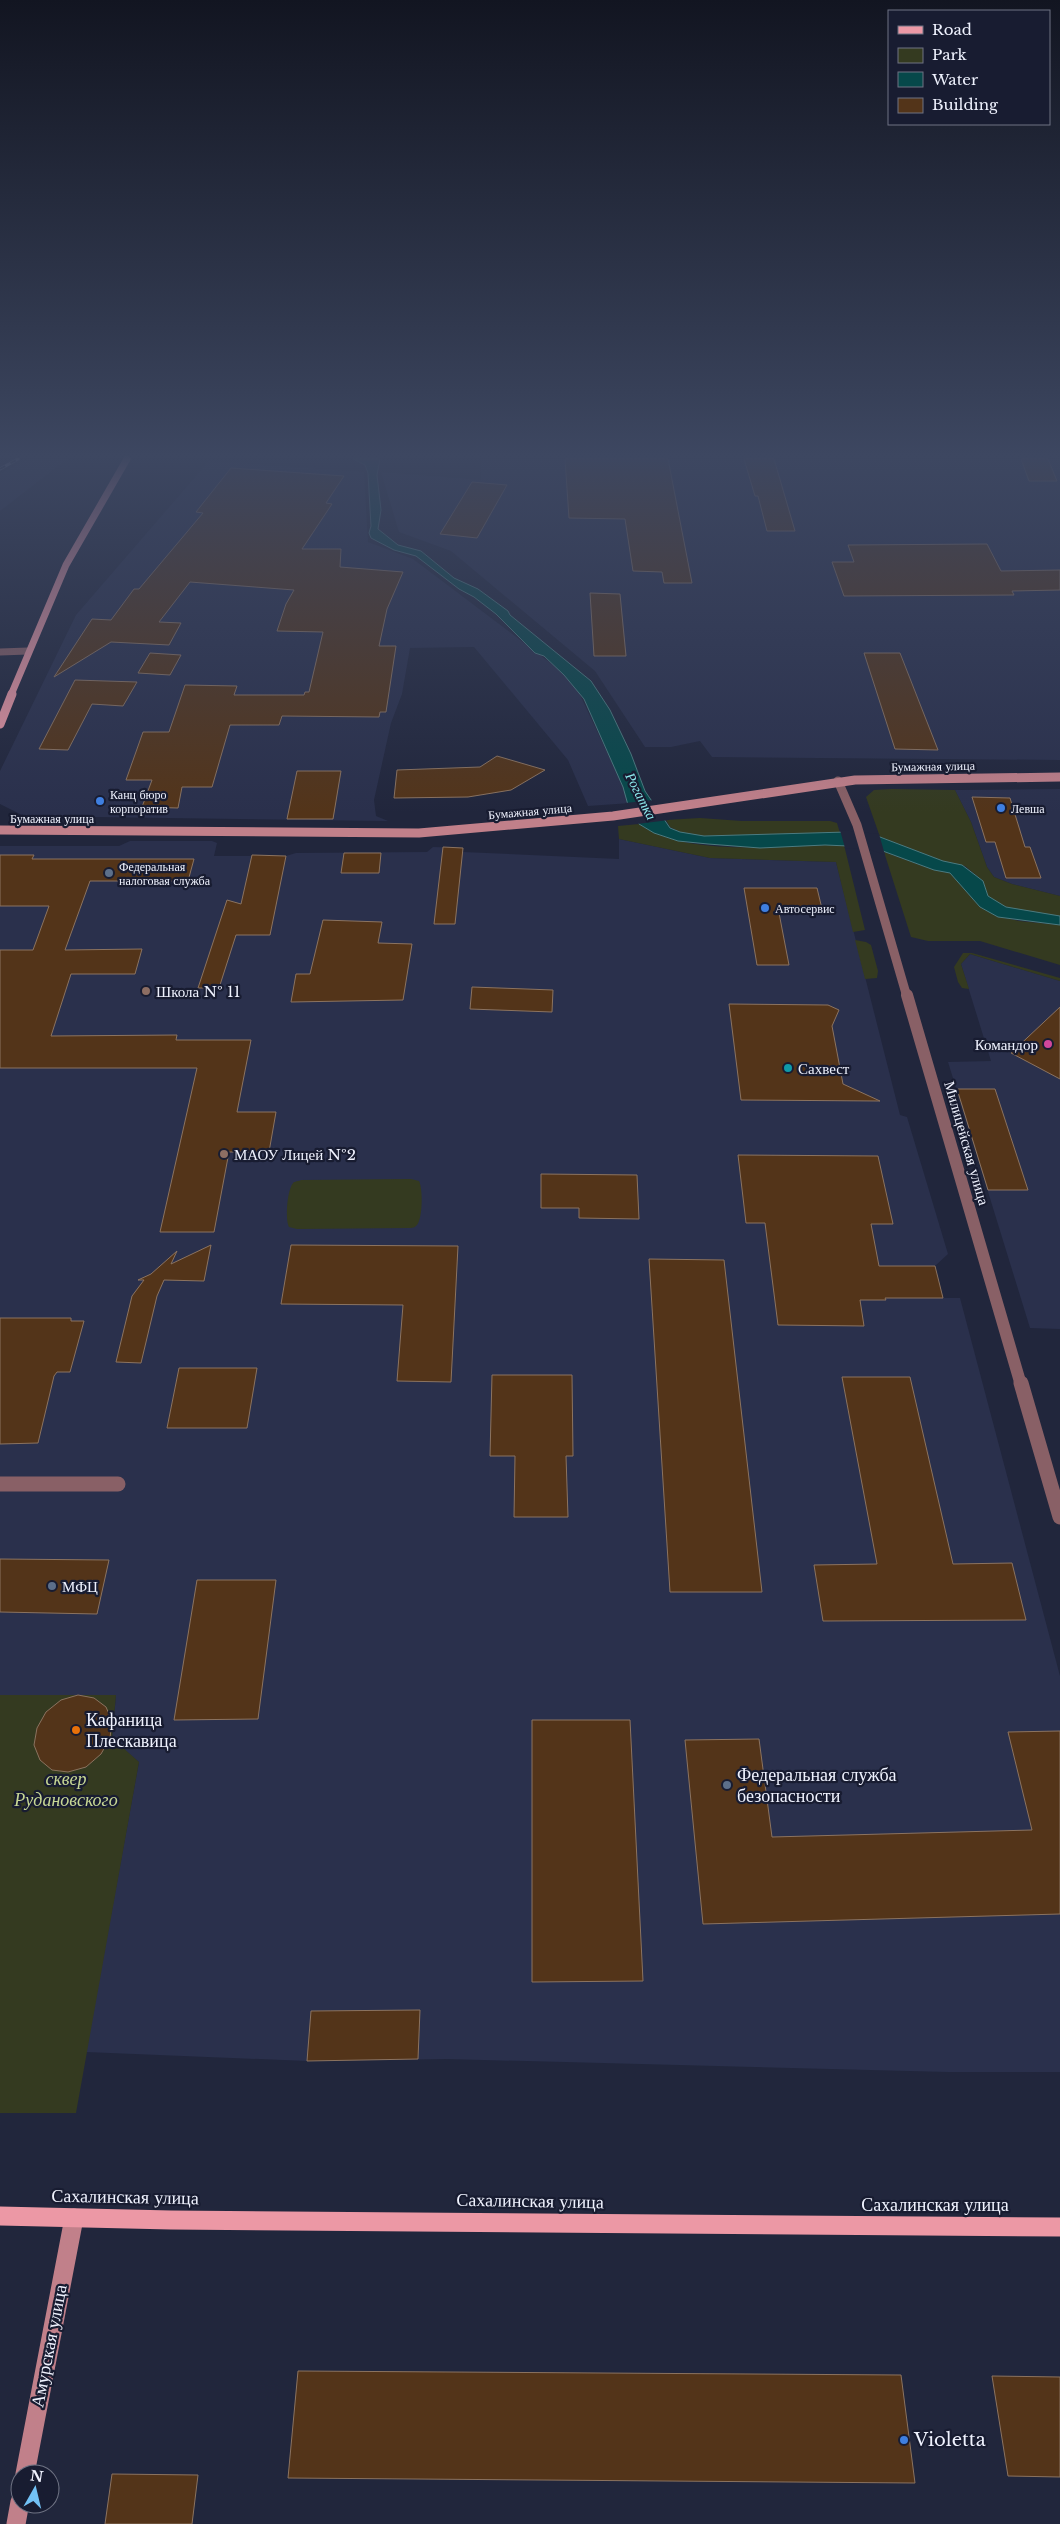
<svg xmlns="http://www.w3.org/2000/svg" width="1060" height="2524" font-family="'Libre Baskerville',serif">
<rect width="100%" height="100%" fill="#21263c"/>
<g fill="#2a304c">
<path d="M 27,459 L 67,459 L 0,511 L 0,474 Z"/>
<path d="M 481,459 L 1060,459 L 1060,760 L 712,757 L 700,741 L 671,747 L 645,747 L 595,671 L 451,551 L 399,532 L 381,472 L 481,480 Z"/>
<path d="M 209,461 L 364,472 L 368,542 L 413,559 L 573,680 L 631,803 L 588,806 L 568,760 L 474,647 L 410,648 L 402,694 L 391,723 L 374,800 L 376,816 L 388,821 L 24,816 L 0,804 L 0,771 L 76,615 Z"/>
<path d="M 1060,789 L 1060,896 L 1012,884 L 994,877 L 987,867 L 971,822 L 955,790 Z"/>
<path d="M 619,839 L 710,858 L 836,862 L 900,1115 L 907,1117 L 948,1254 L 935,1266 L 909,1266 L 917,1298 L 960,1298 L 1060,1676 L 1060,2072 L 948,2072 L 447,2059 L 307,2061 L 86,2052 L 139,1762 L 112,1739 L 116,1695 L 0,1695 L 0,846 L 119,846 L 130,841 L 212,841 L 217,843 L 214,856 L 286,856 L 296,853 L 427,852 L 433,847 L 463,848 L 463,852 L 619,859 Z"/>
<path d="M 970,954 L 1060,981 L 1060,1329 L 1030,1328 L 948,1062 L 991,1061 L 961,964 Z"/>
</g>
<g fill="#343a20">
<path d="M 892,789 L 955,790 L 971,822 L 987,867 L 994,877 L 1012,884 L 1060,896 L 1060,916 L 1014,910 L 998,904 L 988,896 L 983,881 L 965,866 L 943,861 L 880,837 L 866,797 L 874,790 Z"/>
<path d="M 700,818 L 742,821 L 830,821 L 837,823 L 840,833 L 704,836 L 680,832 L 670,827 L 666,820 Z"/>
<path d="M 639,824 C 689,859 785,844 844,845 L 865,930 L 853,932 L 836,862 L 710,858 L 619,839 L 618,826 Z"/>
<path d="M 884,852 L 934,870 L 950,873 L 980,907 L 996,916 L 1019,921 L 1060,925 L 1060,965 L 980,941 L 928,941 L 911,937 Z"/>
<path d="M 855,940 L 866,942 L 871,945 L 878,971 L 877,978 L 865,979 Z"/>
<path d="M 963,953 L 972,953 L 1060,978 L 1060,981 L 970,954 L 961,964 L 969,989 L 962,988 L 958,982 L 954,967 Z"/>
<path d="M 411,1179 L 419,1181 C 423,1188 423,1221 416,1226 C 414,1228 411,1228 408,1228 L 297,1229 L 289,1227 C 285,1219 287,1188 294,1182 C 295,1182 301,1180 302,1180 Z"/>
<path d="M 0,1695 L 116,1695 L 112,1738 L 139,1762 L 76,2113 L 0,2113 Z"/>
</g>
<path fill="#06484a" stroke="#4c7b80" d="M 353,459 L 380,459 L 377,475 L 381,510 L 378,529 L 398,545 L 421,551 L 454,578 L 478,589 L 508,611 L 510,615 L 591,681 L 610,710 L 631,754 L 645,791 L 670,828 L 680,832 L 704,836 L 847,832 L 880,837 L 943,861 L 962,865 L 983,881 L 988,896 L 1006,907 L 1060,916 L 1060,925 L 998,917 L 980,907 L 950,873 L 934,870 L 872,847 L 825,845 L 760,848 L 708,844 L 678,841 L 654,833 L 639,824 L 628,805 L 623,787 L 584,699 L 564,675 L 544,656 L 535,653 L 496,614 L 474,597 L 459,589 L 416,556 L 394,550 L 371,538 L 369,533 L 371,526 L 368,473 L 365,465 Z"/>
<g fill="#21263c">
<path d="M 654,800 L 669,820 L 637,824 L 625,803 Z"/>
<path d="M 840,830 L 879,834 L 885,855 L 871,850 L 845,848 Z"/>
</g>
<g fill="#533419" stroke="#8b7360">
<path d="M 565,459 L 668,459 L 692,583 L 664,583 L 662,572 L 633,571 L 625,519 L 569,518 Z"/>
<path d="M 744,459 L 774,459 L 795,531 L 767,531 L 758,496 L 755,496 Z"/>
<path d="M 1021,459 L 1048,459 L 1057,481 L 1029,481 Z"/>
<path d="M 231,468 L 344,476 L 326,503 L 332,504 L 302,549 L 341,549 L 340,567 L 403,572 L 387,609 L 379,646 L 396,646 L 386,712 L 380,712 L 379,717 L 282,716 L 279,725 L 230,725 L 212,787 L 182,787 L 178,808 L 142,807 L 152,780 L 126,780 L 143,732 L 169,732 L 185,685 L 237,686 L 234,695 L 304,695 L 305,692 L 309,692 L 323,632 L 277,631 L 286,604 L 294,590 L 190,582 L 159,622 L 181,623 L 169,645 L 111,642 L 54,677 L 92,619 L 111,620 L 134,589 L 139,589 L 203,513 L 196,512 Z"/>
<path d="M 472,482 L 507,485 L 477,538 L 440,534 Z"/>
<path d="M 987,544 L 1001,571 L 1060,570 L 1060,590 L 1012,591 L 1014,595 L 844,596 L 832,562 L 854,562 L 848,545 Z"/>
<path d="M 590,593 L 620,594 L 626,656 L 594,656 Z"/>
<path d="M 150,653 L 181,655 L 170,675 L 138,673 Z"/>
<path d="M 864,653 L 900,653 L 938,750 L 895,749 Z"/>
<path d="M 75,680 L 137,682 L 123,706 L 92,704 L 68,750 L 39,749 Z"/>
<path d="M 497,756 L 545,770 L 511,790 L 468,797 L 394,798 L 397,770 L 480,767 Z"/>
<path d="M 297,771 L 341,771 L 333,819 L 287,819 Z"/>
<path d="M 972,797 L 1010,798 L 1025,847 L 1030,847 L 1041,878 L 1006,878 L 995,842 L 986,842 Z"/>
<path d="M 443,847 L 463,848 L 455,924 L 434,924 Z"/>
<path d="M 344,853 L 381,853 L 379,873 L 341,873 Z"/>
<path d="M 0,855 L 34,855 L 32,859 L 194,859 L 188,881 L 90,881 L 65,950 L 142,949 L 135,974 L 71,974 L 51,1036 L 177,1035 L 176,1040 L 251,1040 L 237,1112 L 276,1112 L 269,1152 L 229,1152 L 214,1232 L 160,1232 L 197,1068 L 0,1068 L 0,950 L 33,950 L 49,906 L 0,906 Z"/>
<path d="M 252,855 L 286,856 L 270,935 L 236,935 L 219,988 L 198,988 L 227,900 L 241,904 Z"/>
<path d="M 744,888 L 817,888 L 823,913 L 779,913 L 789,965 L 757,965 Z"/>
<path d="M 323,920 L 382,922 L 378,943 L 412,944 L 403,1000 L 291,1002 L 296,974 L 310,974 Z"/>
<path d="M 472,987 L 553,990 L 552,1012 L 470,1009 Z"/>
<path d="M 729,1004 L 828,1005 L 839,1010 L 832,1026 L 843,1084 L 880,1101 L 741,1100 Z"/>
<path d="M 1060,1007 L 1060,1079 L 1011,1053 Z"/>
<path d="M 957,1089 L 995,1089 L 1028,1190 L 988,1190 Z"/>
<path d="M 738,1155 L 878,1156 L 893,1224 L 871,1224 L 879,1266 L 935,1266 L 943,1298 L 885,1298 L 886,1300 L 860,1300 L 864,1326 L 778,1325 L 765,1223 L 746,1223 Z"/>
<path d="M 541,1174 L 637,1175 L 639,1219 L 579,1218 L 579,1208 L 541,1208 Z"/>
<path d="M 211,1245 L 204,1281 L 164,1280 L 157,1296 L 141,1363 L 116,1362 L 132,1296 L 144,1280 L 138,1280 L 151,1274 L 177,1251 L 171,1264 Z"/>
<path d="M 291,1245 L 458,1246 L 451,1382 L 397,1381 L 403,1305 L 281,1304 Z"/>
<path d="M 649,1259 L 724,1260 L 762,1592 L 670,1592 Z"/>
<path d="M 0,1318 L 71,1318 L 71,1321 L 84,1321 L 70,1372 L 57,1372 L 54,1376 L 38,1443 L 0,1444 Z"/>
<path d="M 179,1368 L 257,1368 L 247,1428 L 167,1428 Z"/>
<path d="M 492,1375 L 572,1375 L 573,1456 L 566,1456 L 568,1517 L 514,1517 L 515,1456 L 490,1456 Z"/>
<path d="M 842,1377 L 910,1377 L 953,1564 L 1012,1563 L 1026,1620 L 823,1621 L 814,1565 L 877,1564 Z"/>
<path d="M 0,1559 L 109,1560 L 97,1614 L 0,1612 Z"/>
<path d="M 197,1580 L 276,1580 L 258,1719 L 174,1720 Z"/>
<path d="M 78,1695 L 94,1698 L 106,1707 L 112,1721 L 110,1738 L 101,1754 L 86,1767 L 68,1772 L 52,1770 L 40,1760 L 34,1745 L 37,1728 L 46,1712 L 61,1700 Z"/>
<path d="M 532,1720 L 630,1720 L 643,1981 L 532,1982 Z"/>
<path d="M 1060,1731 L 1060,1914 L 703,1924 L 685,1740 L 759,1739 L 772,1837 L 1032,1830 L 1008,1732 Z"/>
<path d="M 420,2010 L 418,2059 L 307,2061 L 311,2011 Z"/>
<path d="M 298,2371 L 901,2375 L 915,2483 L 288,2478 Z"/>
<path d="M 992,2376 L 1060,2377 L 1060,2477 L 1008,2476 Z"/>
<path d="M 112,2474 L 198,2475 L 192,2524 L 105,2524 Z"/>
</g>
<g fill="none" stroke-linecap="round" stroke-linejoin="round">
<path stroke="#896066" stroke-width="7" d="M 0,652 L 28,651"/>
<path stroke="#896066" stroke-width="9" d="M 838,781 L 857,825 L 907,997"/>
<path stroke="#896066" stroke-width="12" d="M 907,995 L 1021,1385"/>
<g stroke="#896066" stroke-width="15">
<path d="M 1021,1383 L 1060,1517"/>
<path d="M 0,1484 L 118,1484"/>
</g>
<path stroke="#c1808a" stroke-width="9" d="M 0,830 L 419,833 L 613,816 L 855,780 L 1060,777"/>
<g stroke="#c1808a" stroke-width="19">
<path d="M 25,2474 L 74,2218"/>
<path d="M 16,2524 L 20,2502"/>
</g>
<path stroke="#ec98a5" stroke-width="7" d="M 11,695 L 66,565 L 127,459"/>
<path stroke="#ec98a5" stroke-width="9" d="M 0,724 L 12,694"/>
<path stroke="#ec98a5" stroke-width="19" d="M 0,2216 L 171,2220 L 1060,2227"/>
<g stroke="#d5d9e6" stroke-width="3">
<path id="rail" d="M 0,469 L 18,459"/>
</g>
<use href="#rail" stroke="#181c31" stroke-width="2" stroke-dasharray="6" stroke-linecap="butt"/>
</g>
<linearGradient id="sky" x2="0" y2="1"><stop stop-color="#121521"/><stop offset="0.56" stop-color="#3d4761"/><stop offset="1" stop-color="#3d4761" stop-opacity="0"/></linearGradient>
<rect width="1060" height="813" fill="url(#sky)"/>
<g fill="#3f7fe0" stroke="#181c31" stroke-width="2">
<circle cx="100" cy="801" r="5"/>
<circle cx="1001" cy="808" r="5"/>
<circle cx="765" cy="908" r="5"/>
<circle cx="904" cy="2440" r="5"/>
</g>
<g fill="#5c6f8a" stroke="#181c31" stroke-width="2">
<circle cx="109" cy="873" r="5"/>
<circle cx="52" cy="1586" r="5"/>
<circle cx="727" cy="1785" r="5"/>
</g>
<g fill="#8d6e63" stroke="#181c31" stroke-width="2">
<circle cx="146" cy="991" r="5"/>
<circle cx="224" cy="1154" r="5"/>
</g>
<circle fill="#d1479c" stroke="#181c31" stroke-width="2" cx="1048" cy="1044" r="5"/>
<circle fill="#0f9aa8" stroke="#181c31" stroke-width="2" cx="788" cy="1068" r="5"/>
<circle fill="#e8710a" stroke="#181c31" stroke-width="2" cx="76" cy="1730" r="5"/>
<g text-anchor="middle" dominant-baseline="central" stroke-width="4.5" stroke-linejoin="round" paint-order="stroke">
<g font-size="12" fill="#eff2fe" stroke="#181c31">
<text transform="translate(933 766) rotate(-1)">Бумажная улица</text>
<text transform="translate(530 811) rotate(-5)">Бумажная улица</text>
<text x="52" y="818">Бумажная улица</text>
</g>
<g font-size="12" fill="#eff2fe" stroke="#181c31" text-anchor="start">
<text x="110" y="794">Канц бюро<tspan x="110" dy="14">корпоратив</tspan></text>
<text x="1011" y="808">Левша</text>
<text x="119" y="866">Федеральная<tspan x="119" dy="14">налоговая служба</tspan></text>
<text x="775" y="908">Автосервис</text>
</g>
<g font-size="14" font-style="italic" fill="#8debee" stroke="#181c31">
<text transform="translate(641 796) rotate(63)">Рогатка</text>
</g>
<g font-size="15" fill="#eff2fe" stroke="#181c31" text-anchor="start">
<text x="156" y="991">Школа № 11</text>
<text x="1038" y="1044" text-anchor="end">Командор</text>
<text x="798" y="1068">Сахвест</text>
<text x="234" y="1154">МАОУ Лицей №2</text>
<text x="62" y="1586">МФЦ</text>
</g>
<g font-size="15" fill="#eff2fe" stroke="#181c31">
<text transform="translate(967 1143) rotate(74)">Милицейская улица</text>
</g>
<g font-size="18" fill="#eff2fe" stroke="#181c31" text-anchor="start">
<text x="86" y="1720">Кафаница<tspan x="86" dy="21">Плескавица</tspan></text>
<text x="737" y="1775">Федеральная служба<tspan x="737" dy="21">безопасности</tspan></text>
<text x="914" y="2440">Violetta</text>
</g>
<g font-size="18" font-style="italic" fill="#c7d794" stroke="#181c31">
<text x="66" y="1779">сквер<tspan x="66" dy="21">Рудановского</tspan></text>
</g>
<g font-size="18" fill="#eff2fe" stroke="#181c31">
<text transform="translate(125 2197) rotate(1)">Сахалинская улица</text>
<text transform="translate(530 2201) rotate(1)">Сахалинская улица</text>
<text x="935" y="2205">Сахалинская улица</text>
<text transform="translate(49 2346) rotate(-79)">Амурская улица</text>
</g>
</g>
<rect x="888" y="10" width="162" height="115" fill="#181c31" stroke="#6e7283"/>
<rect x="898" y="26" width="25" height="8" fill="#ec98a5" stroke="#6e7283"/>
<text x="932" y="35" font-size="15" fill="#eff2fe">Road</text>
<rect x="898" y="48" width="25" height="15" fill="#343a20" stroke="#6e7283"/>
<text x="932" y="60" font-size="15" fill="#eff2fe">Park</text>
<rect x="898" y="72" width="25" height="15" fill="#06484a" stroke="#6e7283"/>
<text x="932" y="85" font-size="15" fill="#eff2fe">Water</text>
<rect x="898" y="98" width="25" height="15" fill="#533419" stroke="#6e7283"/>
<text x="932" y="110" font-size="15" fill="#eff2fe">Building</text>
<g transform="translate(35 2489) rotate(8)"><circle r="24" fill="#181c31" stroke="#6e7283"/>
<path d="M0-4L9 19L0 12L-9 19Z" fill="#72c1f5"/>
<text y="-8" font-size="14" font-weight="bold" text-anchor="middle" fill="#eff2fe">N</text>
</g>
</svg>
